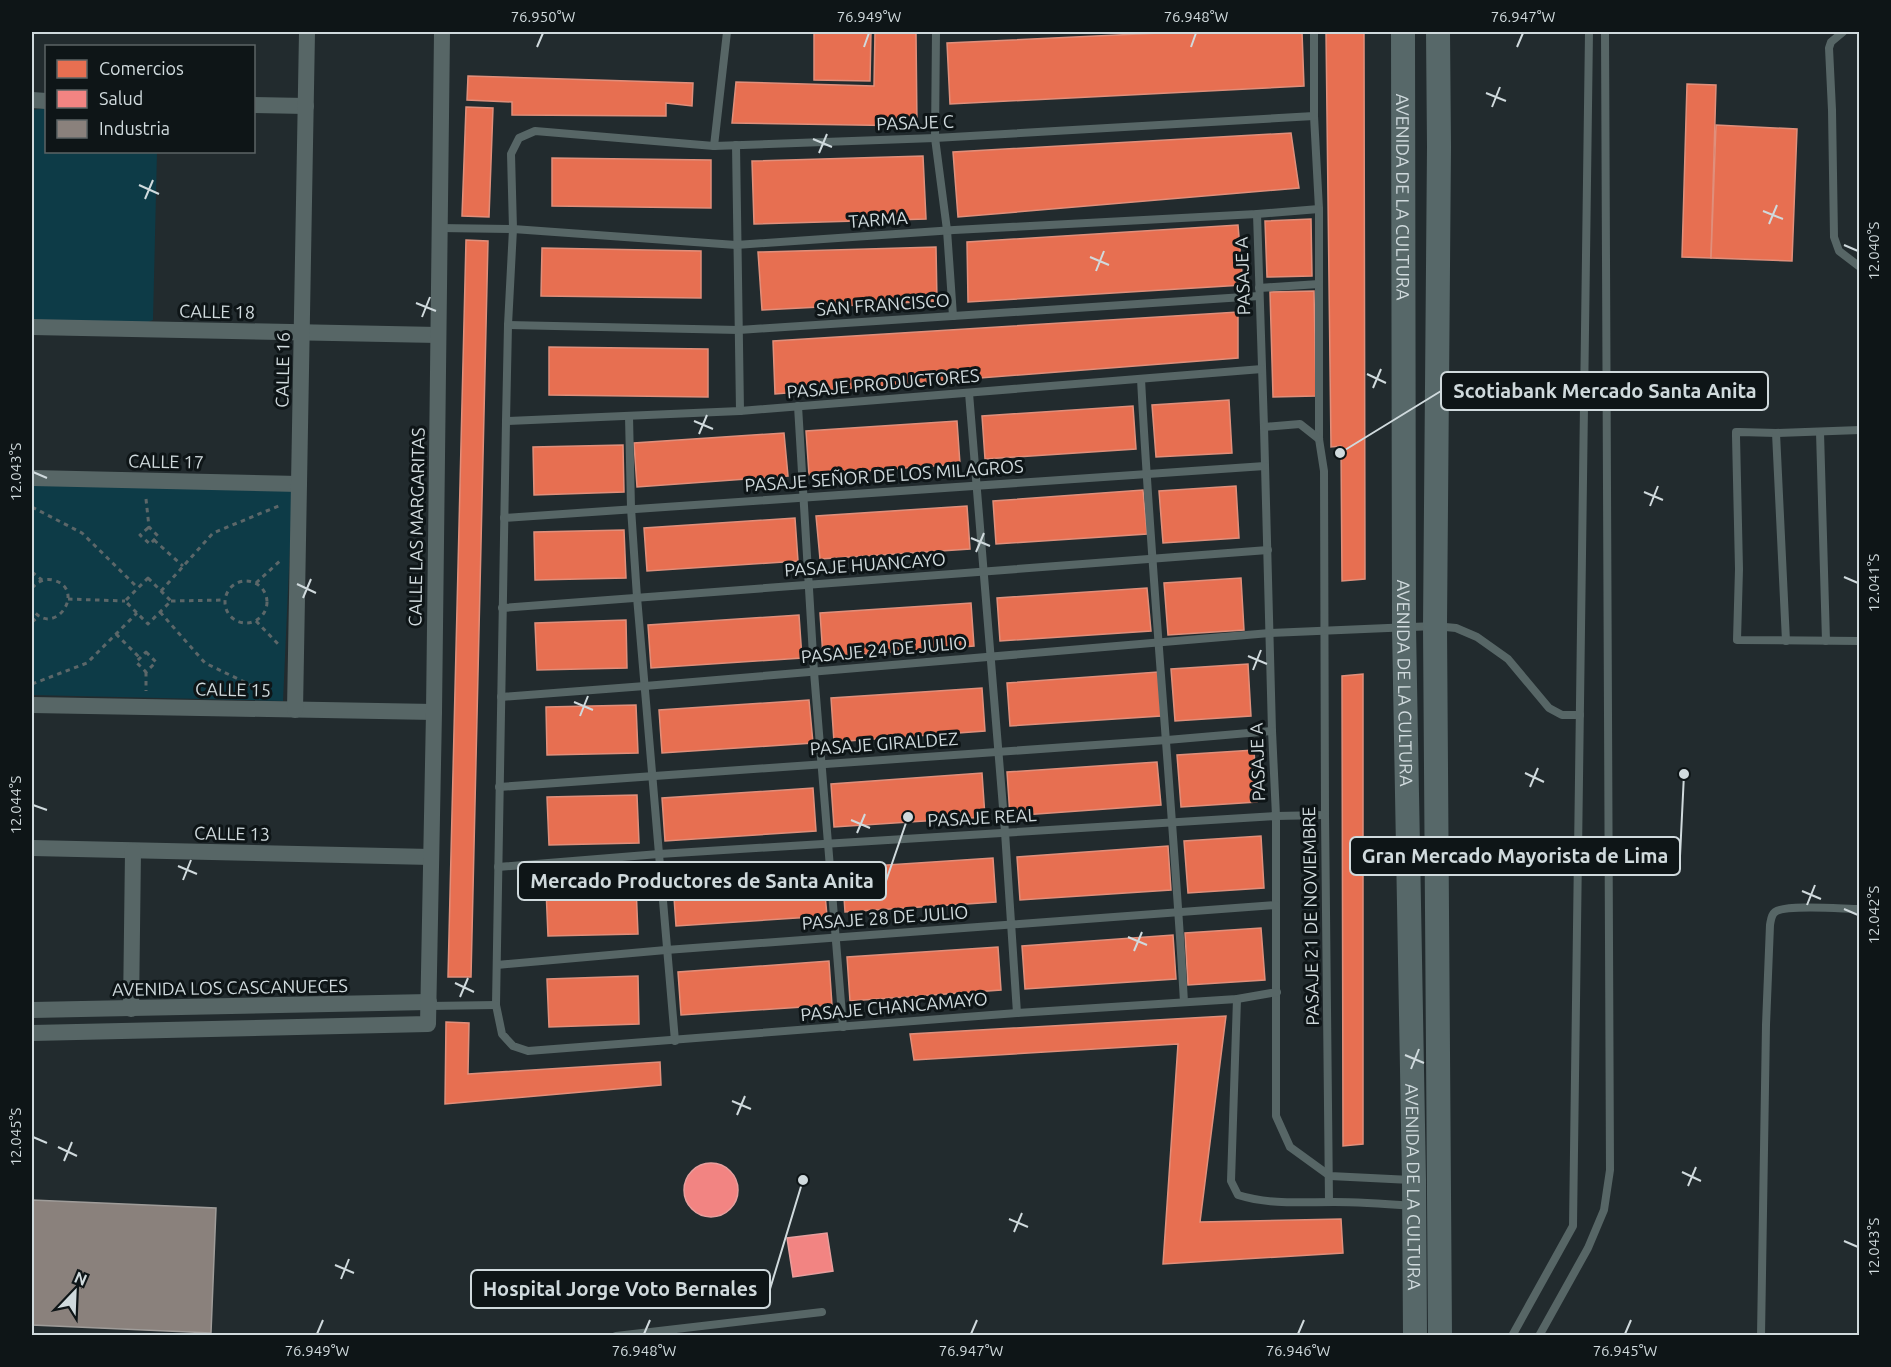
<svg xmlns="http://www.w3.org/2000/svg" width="1891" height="1367" font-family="Ubuntu,sans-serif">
<rect width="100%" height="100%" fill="#222b2e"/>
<g fill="#0d3b47">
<path d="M 46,108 L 46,152 L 157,152 L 153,320 L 131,329 L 32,321 L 32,110 Z"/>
<path d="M 32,481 L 291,491 L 292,501 L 283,701 L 32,695 Z"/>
</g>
<g fill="#e76f51" stroke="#e08f7b" stroke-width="1.5">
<path d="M 814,32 L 871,32 L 870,81 L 814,80 Z"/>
<path d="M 875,32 L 916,32 L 917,126 L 732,123 L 736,82 L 874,86 Z"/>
<path d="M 1181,32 L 1302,32 L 1304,86 L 950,104 L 947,43 Z"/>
<path d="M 1326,32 L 1364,32 L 1365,579 L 1342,581 L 1341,446 L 1331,447 Z"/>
<path d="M 468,76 L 693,83 L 692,106 L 666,103 L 666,116 L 512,115 L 512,102 L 467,100 Z"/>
<path d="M 1687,84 L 1716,85 L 1711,258 L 1682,257 Z"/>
<path d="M 466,107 L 493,108 L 489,217 L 462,216 Z"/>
<path d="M 1716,125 L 1797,129 L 1792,261 L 1711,258 Z"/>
<path d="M 1291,133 L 1299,188 L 958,217 L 953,152 Z"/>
<path d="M 923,156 L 926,219 L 754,224 L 752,161 Z"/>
<path d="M 552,158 L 711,160 L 711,208 L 552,206 Z"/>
<path d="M 1311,219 L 1312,276 L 1267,277 L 1265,221 Z"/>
<path d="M 1238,225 L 1243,285 L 968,302 L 967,242 Z"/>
<path d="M 466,240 L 488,241 L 471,977 L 448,977 Z"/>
<path d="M 936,247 L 937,301 L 762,310 L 758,252 Z"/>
<path d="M 542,248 L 701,251 L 701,298 L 541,296 Z"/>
<path d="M 1314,291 L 1316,396 L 1273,397 L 1270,292 Z"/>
<path d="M 1238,312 L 1238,358 L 775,394 L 773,341 Z"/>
<path d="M 549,347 L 708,349 L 708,397 L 549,395 Z"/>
<path d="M 1229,400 L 1232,453 L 1156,457 L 1152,405 Z"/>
<path d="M 1133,406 L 1136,449 L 985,459 L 982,416 Z"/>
<path d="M 957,421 L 960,464 L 809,475 L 806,431 Z"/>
<path d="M 784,433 L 788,476 L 637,487 L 634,443 Z"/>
<path d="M 623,445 L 624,492 L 534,495 L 533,447 Z"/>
<path d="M 1236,486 L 1239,538 L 1163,543 L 1159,491 Z"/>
<path d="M 1143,490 L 1147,534 L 996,544 L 993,501 Z"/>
<path d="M 967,506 L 970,549 L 820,559 L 816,516 Z"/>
<path d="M 795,518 L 798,561 L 647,571 L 644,528 Z"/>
<path d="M 624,530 L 626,578 L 535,580 L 534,532 Z"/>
<path d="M 1241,578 L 1244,630 L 1168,635 L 1164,583 Z"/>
<path d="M 1147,588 L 1151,631 L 1000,641 L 997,598 Z"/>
<path d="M 971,603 L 974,646 L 823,657 L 820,613 Z"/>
<path d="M 799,615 L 802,658 L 651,668 L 648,625 Z"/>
<path d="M 626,620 L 627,668 L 537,670 L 535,623 Z"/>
<path d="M 1248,664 L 1251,716 L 1175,721 L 1171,669 Z"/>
<path d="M 1158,672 L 1161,716 L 1010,726 L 1007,683 Z"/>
<path d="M 1363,674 L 1363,1144 L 1343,1146 L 1342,676 Z"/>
<path d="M 982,688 L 985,731 L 834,742 L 831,698 Z"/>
<path d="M 809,700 L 813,743 L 662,753 L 659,710 Z"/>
<path d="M 636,705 L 638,753 L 547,755 L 546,707 Z"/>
<path d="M 1254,750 L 1257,802 L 1181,807 L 1177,755 Z"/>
<path d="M 1157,762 L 1161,805 L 1010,816 L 1007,772 Z"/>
<path d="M 982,773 L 985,817 L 834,827 L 831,784 Z"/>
<path d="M 813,788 L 816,831 L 665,841 L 662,798 Z"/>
<path d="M 637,795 L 639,843 L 549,845 L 547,797 Z"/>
<path d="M 1261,836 L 1264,888 L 1188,893 L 1184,841 Z"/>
<path d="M 1168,846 L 1171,890 L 1020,900 L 1017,857 Z"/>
<path d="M 993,858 L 996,902 L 845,912 L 842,868 Z"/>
<path d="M 823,872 L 827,916 L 676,926 L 673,883 Z"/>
<path d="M 636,886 L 638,934 L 548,936 L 546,889 Z"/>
<path d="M 1261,928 L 1265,980 L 1188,985 L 1185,933 Z"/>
<path d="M 1173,935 L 1176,979 L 1025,989 L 1022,946 Z"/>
<path d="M 998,947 L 1001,990 L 850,1001 L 847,957 Z"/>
<path d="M 829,961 L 832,1005 L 681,1015 L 678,972 Z"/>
<path d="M 638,976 L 639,1024 L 549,1027 L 547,979 Z"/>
<path d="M 1226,1016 L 1200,1222 L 1341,1219 L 1343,1253 L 1163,1264 L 1178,1044 L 914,1060 L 910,1034 Z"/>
<path d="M 446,1022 L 469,1023 L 468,1074 L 660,1062 L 661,1085 L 445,1104 Z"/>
</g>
<g fill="#f28482" stroke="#e89e9d" stroke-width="1.5">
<circle cx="711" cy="1190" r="27"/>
<path d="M 827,1233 L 833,1271 L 793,1277 L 787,1238 Z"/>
</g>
<path fill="#8a817c" stroke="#9f9c99" stroke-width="1.5" d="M 32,1200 L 216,1208 L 211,1333 L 32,1325 Z"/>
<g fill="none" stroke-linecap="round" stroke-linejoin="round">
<g stroke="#5c6769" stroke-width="3" stroke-dasharray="4.5 4.5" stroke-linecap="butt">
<path d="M 146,499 L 149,527 L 158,536 L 150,544 L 140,535 L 149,527"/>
<path d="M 32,507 L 82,533 L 138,588"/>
<path d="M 154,540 L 183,566"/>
<path d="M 32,572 L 42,580"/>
<path d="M 148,578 L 171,601 L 148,624 L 125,601 Z"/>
<circle cx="246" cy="602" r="21"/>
<path d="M 256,583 L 281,560"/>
<path d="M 32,588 C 37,582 44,578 53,580 C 88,589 54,640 32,609"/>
<path d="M 161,591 L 213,533 L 281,505"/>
<path d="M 68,599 L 125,601"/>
<path d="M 171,601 L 225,600"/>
<path d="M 160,612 L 205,663 L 261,690"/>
<path d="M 256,621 L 280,646"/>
<path d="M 32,622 L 39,616"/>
<path d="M 116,634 L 140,658"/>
<path d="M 146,652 L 156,662 L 146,672 L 136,662 Z"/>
<path d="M 146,672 L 146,691"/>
<path d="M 32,684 L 87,663 L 137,613"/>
</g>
<g stroke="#576666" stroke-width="8">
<path d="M 936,32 L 935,138 L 947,230 L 953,316"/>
<path d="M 1314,32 L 1314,116 L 1319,209 L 1319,439 L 1324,471 L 1325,815 L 1329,1202"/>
<path d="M 1843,32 L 1831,42 L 1829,48 L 1832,110 L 1834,237 L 1839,251 L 1860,267"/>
<path d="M 736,145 L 740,411"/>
<path d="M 714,146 L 727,32"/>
<path d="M 1257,214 L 1264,427 L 1272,731 L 1276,816 L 1276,1116 L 1290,1147 L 1330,1176 L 1411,1180"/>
<path d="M 439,228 L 513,229 L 736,245 L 954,230 L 1257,214 L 1319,209"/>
<path d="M 1259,288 L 1319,284"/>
<path d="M 508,325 L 739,330 L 1259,296"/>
<path d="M 1141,379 C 1152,587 1172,794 1184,1002"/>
<path d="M 969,393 L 1005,832 L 1017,1013"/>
<path d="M 798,406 L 814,672 L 843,1027"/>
<path d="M 629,416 L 631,508 L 637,597 L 675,1041"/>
<path d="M 506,421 L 740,411 L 1262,369"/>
<path d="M 1264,427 L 1300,424 L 1319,439"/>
<path d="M 1860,430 L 1776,433 L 1740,432 L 1736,432 L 1736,436 L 1739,569 L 1737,640 L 1860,641"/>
<path d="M 1820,432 L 1826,641"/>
<path d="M 1776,433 L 1786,641"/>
<path d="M 504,518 L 1265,466"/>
<path d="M 502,608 L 1268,550"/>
<path d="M 501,697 L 645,686 L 1270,633 L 1435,626 L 1456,628 L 1477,637 L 1508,659 L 1549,708 L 1562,715 L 1580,715"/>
<path d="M 499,787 L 1167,740 L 1272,731"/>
<path d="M 498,867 L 659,854 L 1276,816 L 1325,815"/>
<path d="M 497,965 L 666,950 L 1276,905"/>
<path d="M 1277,992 L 1237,999 L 1017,1013 L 528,1051 L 513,1046 L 502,1034 L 496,1005 L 506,421 L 508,325 L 513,229 L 511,154 L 519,138 L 535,131 L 714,146 L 935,138 L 1314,116"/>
<path d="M 1237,999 L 1231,1181 L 1238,1195 C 1270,1205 1302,1202 1334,1202 C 1361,1202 1387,1204 1413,1206"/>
<path d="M 429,1006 L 496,1005"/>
<path d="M 616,1336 L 822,1312"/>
<path d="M 1512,1336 L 1573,1226 L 1589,32"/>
<path d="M 1539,1336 L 1588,1248 L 1604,1210 L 1610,1170 L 1605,32"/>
<path d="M 1761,1336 L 1766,1025 L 1770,925 C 1771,920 1771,915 1775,912 C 1786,904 1843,909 1860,909"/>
</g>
<g stroke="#576666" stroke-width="16">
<path d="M 32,100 L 46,101"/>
<path d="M 254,105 L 306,106"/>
<path d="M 32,327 L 438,335"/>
<path d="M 32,478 L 299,484"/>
<path d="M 32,705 L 434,712"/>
<path d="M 295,710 L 307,32"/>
<path d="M 32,848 L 431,857"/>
<path d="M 131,1009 L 133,851"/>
<path d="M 32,1010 L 429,1002"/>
<path d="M 32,1033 L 428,1024 L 434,712 L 442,32"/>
</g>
<g stroke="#576869" stroke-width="24">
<path id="s1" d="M 1403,32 L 1404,628 L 1414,1180 L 1415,1336"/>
<path d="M 1438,32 L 1439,147 L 1435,626 L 1440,1336"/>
</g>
</g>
<path fill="none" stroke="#d0dadd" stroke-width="2" d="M 537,47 L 543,33M 864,47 L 869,33M 1191,47 L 1196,33M 1517,47 L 1523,33M 1486,93 L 1506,101M 1492,107 L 1500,87M 813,139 L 832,147M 819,153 L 827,134M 139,185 L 159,194M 145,199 L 153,180M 1763,211 L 1783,219M 1769,224 L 1777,205M 1844,245 L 1858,251M 1090,257 L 1109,265M 1096,271 L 1104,251M 416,303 L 436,311M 422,317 L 430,297M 1367,374 L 1386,383M 1373,388 L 1381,369M 694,421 L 713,429M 699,434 L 707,415M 33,472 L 47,478M 1644,492 L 1663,500M 1650,506 L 1658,486M 971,538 L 990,546M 976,552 L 984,533M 1844,577 L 1858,583M 297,584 L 316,593M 303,598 L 311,579M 1248,656 L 1267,664M 1253,670 L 1261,650M 574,702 L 593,710M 580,716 L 588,696M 1525,773 L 1544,782M 1530,787 L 1538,768M 33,805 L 47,810M 851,820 L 870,828M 857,833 L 865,814M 178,866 L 197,874M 183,880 L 191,860M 1802,891 L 1821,899M 1807,905 L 1815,885M 1844,909 L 1858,915M 1128,937 L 1147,945M 1134,951 L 1142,932M 455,983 L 474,992M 460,997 L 468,978M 1405,1055 L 1424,1063M 1411,1069 L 1419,1049M 732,1101 L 751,1109M 737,1115 L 745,1096M 33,1137 L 47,1143M 58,1147 L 77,1156M 64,1161 L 72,1142M 1682,1172 L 1701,1181M 1688,1186 L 1696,1167M 1009,1219 L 1028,1227M 1014,1232 L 1022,1213M 1844,1241 L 1858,1247M 335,1265 L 354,1273M 341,1279 L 349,1259M 317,1334 L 323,1320M 644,1334 L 650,1320M 971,1334 L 977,1320M 1298,1334 L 1304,1320M 1625,1334 L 1631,1320"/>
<g text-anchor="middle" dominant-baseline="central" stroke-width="6" stroke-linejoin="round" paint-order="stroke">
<g font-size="18" fill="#d0dadd" stroke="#0e1517">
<text transform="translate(915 122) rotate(-2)">PASAJE C</text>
<text stroke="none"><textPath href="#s1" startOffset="165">AVENIDA DE LA CULTURA</textPath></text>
<text transform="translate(878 219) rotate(-4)">TARMA</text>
<text transform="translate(1242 276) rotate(-92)">PASAJE A</text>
<text transform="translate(883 304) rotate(-4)">SAN FRANCISCO</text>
<text transform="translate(217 311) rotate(1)">CALLE 18</text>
<text transform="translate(282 370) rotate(-89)">CALLE 16</text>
<text transform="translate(883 383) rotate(-5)">PASAJE PRODUCTORES</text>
<text transform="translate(166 461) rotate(1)">CALLE 17</text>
<text transform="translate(884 475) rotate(-4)">PASAJE SEÑOR DE LOS MILAGROS</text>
<text transform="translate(416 527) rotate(-89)">CALLE LAS MARGARITAS</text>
<text transform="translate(865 564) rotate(-4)">PASAJE HUANCAYO</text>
<text transform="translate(884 649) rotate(-5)">PASAJE 24 DE JULIO</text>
<text stroke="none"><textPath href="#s1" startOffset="651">AVENIDA DE LA CULTURA</textPath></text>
<text transform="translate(233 689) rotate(1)">CALLE 15</text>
<text transform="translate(884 743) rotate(-4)">PASAJE GIRALDEZ</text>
<text transform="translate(1257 762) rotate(-92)">PASAJE A</text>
<text transform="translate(982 817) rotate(-3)">PASAJE REAL</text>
<text transform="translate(232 833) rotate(1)">CALLE 13</text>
<text transform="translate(1310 916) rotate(-91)">PASAJE 21 DE NOVIEMBRE</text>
<text transform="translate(885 917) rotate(-4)">PASAJE 28 DE JULIO</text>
<text transform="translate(230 987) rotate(-1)">AVENIDA LOS CASCANUECES</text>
<text transform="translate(894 1006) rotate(-5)">PASAJE CHANCAMAYO</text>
<text stroke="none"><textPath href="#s1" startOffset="1155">AVENIDA DE LA CULTURA</textPath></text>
</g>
</g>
<path fill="none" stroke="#d0dadd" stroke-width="2" d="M1340 453L1441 391M1684 774L1680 856M908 817L886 881M803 1180L770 1289"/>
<g fill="#d0dadd" stroke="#0e1517" stroke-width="2">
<circle cx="1340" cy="453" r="6"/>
<circle cx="1684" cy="774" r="6"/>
<circle cx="908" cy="817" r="6"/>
<circle cx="803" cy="1180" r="6"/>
</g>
<g fill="#0e1517" stroke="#d0dadd" stroke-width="2">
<rect x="1441" y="372" width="327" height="38" rx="6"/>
<rect x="1350" y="837" width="330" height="38" rx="6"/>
<rect x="518" y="862" width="368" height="38" rx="6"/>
<rect x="471" y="1270" width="299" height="38" rx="6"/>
</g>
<g font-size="20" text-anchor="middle" font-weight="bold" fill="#d0dadd">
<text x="1605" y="398">Scotiabank Mercado Santa Anita</text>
<text x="1515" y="863">Gran Mercado Mayorista de Lima</text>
<text x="702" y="888">Mercado Productores de Santa Anita</text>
<text x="620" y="1296">Hospital Jorge Voto Bernales</text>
</g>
<rect width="1891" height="1367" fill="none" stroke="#0e1517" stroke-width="66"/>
<rect x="45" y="45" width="210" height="108" fill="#0e1517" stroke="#5c6466" stroke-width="1.5"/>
<rect x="57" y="60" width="30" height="18" fill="#e76f51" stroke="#5c6466" stroke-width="1.5"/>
<text x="99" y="75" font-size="18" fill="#d0dadd">Comercios</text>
<rect x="57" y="90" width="30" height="18" fill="#f28482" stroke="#5c6466" stroke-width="1.5"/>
<text x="99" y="105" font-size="18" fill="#d0dadd">Salud</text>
<rect x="57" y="120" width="30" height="18" fill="#8a817c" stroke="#5c6466" stroke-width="1.5"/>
<text x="99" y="135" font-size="18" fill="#d0dadd">Industria</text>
<g transform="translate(75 1292) rotate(23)" stroke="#0e1517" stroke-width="4.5" paint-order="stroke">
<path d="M0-4.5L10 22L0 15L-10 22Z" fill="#d0dadd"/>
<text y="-9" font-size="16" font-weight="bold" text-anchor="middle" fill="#d0dadd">N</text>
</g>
<rect x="33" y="33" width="1825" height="1301" fill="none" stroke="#d0dadd" stroke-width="2"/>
<g font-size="15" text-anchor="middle" fill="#d0dadd">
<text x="543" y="22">76.950°W</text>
<text x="869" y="22">76.949°W</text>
<text x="1196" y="22">76.948°W</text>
<text x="1523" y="22">76.947°W</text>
<text transform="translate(1874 251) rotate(-90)" y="5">12.040°S</text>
<text transform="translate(16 472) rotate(-90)" y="5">12.043°S</text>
<text transform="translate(1874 583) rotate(-90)" y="5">12.041°S</text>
<text transform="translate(16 805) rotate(-90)" y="5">12.044°S</text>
<text transform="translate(1874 915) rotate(-90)" y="5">12.042°S</text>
<text transform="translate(16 1137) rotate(-90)" y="5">12.045°S</text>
<text transform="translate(1874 1247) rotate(-90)" y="5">12.043°S</text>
<text x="317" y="1356">76.949°W</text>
<text x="644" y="1356">76.948°W</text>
<text x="971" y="1356">76.947°W</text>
<text x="1298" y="1356">76.946°W</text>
<text x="1625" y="1356">76.945°W</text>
</g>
</svg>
